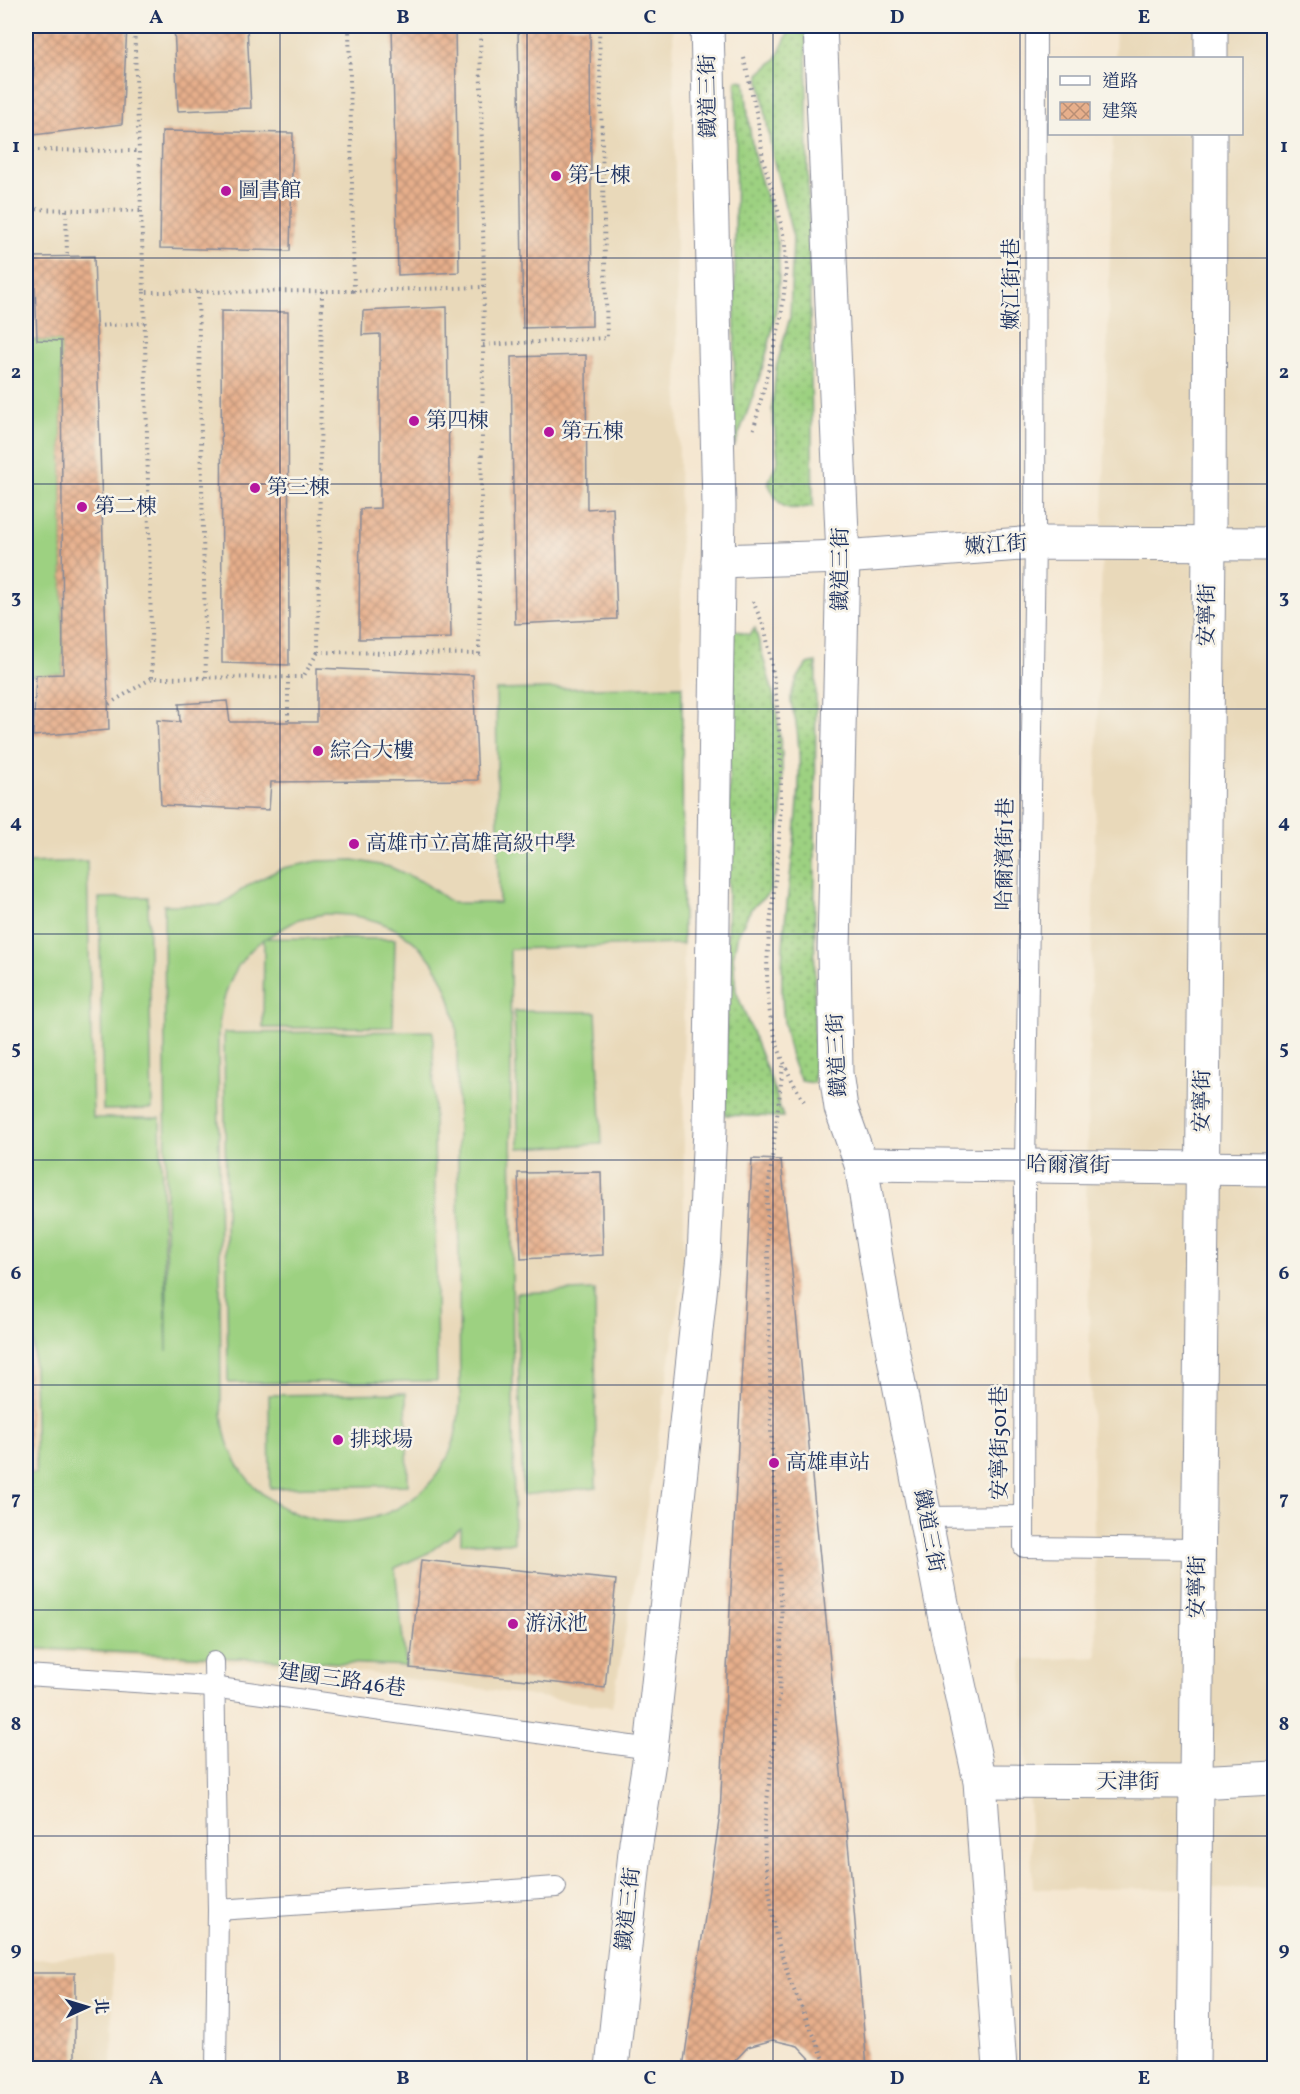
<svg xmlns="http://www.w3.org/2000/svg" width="1300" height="2094" font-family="Vollkorn,'Noto Serif TC',serif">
<defs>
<pattern id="grass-dots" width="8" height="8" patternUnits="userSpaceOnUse" patternTransform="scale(1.5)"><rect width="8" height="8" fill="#9dd181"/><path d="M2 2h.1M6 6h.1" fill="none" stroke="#7faa6d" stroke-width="1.8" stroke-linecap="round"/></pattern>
<pattern id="building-cross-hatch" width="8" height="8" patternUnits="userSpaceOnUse" patternTransform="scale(1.5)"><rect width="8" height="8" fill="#e7af8b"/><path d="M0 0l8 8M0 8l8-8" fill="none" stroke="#ba8f75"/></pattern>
</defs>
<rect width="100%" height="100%" fill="#f7f3e8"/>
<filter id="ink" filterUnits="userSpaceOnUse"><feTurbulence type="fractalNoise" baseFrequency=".0167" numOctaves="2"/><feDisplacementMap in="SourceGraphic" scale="12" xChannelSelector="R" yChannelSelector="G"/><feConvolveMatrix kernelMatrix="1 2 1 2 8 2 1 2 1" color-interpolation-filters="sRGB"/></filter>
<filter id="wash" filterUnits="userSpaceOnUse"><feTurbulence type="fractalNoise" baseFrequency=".008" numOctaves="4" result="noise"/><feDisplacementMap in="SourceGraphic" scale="24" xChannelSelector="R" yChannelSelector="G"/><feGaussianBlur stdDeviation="1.35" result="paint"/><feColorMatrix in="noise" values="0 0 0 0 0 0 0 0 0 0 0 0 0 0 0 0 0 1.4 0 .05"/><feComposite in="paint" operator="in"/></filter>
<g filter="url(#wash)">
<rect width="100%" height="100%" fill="#f5e7d1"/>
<g fill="#e9d9ba">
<path d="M 26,26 L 673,26 L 683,743 L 684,1269 L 640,1554 L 612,1707 L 324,1667 L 26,1651 Z"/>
<path d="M 1116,26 L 1274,26 L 1274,1888 L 1033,1889 L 1022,1660 L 1097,1657 L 1086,1179 L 1113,134 L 1242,134 L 1242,58 L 1115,58 Z"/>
<path d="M 113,1955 L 112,2068 L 26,2068 L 26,1959 Z"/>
</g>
<g fill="url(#grass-dots)" stroke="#5c8070" stroke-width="1.5">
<path d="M 800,26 L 806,34 L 813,506 C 785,512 780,509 768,483 L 778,460 L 772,408 L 776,368 L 790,317 L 793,237 L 772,154 L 759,74 L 776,59 L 791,27 Z"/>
<path d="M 736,80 L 745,81 C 747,107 749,134 755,159 C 761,184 771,208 776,234 C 789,305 759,382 734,447 Z"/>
<path d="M 755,628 L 775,700 L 782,755 L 782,812 L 769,893 L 751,909 L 738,934 L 733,957 L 736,991 L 772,1083 L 783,1117 L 725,1115 L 731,629 L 749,635 Z"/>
<path d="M 816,662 L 814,1083 L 801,1081 C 760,1004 797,869 799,783 C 800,764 799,742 796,723 C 795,715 790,705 791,697 C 793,684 800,674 807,664 Z"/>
</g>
<g fill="#9dd181" stroke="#5c8070" stroke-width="1.5" fill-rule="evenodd">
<path d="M 26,340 L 61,341 L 63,674 L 26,676 Z"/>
<path d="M 682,686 L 683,944 L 510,949 L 514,1543 L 461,1543 L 461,1528 L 428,1553 L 395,1568 L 406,1666 L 26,1648 L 26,1474 L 36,1473 L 31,1215 L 26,1215 L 26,863 L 87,861 L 93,1118 L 160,1118 L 167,1351 L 164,905 L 221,905 L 250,884 L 283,868 L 318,861 L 354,860 L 390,867 L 423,882 L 452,903 L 499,903 L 496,690 ZM 324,914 C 402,913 448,955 457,1033 L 460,1403 C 458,1419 457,1436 450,1452 C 409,1544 274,1546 232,1453 C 224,1438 223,1421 221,1404 L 218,1034 C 221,998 232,961 264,939 L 263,1028 L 393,1027 L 395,939 L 266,938 L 299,919 Z"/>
<path d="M 148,897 L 152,1109 L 103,1110 L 99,898 Z"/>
<path d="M 514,1011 L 596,1012 L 602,1144 L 519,1148 Z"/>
<path d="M 433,1031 L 437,1381 L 228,1383 L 224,1033 Z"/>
<path d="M 595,1290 L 596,1487 L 523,1495 L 516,1293 Z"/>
<path d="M 406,1393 L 408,1485 L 270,1488 L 269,1395 Z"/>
</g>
<g id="blocks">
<g fill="url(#building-cross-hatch)">
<path d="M 26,26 L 127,26 L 122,124 L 26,136 L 26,89 L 31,90 L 34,68 L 26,46 Z"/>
<path d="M 174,26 L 247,26 L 251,108 L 178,111 Z"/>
<path d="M 392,26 L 455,26 L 459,272 L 398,275 Z"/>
<path d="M 518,26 L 590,26 L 592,326 L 523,328 Z"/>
<path d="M 162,131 L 293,133 L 290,251 L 160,248 Z"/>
<path d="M 94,256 L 109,730 L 33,736 L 36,675 L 63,674 L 61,341 L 37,340 L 34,257 Z"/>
<path d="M 447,307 L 451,638 L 359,639 L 360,509 L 380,508 L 380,334 L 362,335 L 363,311 Z"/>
<path d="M 221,311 L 288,312 L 289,665 L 222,663 Z"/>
<path d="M 586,355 L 587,509 L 613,507 L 617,619 L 515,624 L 511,357 Z"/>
<path d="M 317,668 L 473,675 L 478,780 L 271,782 L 269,810 L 161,805 L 157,720 L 180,722 L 179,704 L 227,701 L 230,722 L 317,722 Z"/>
<path d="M 752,1159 L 781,1160 L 851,1874 L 867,2068 L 819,2068 L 798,2046 L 773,2040 L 748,2047 L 728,2068 L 683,2068 L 720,1814 Z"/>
<path d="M 601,1172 L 603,1255 L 521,1259 L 518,1173 Z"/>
<path d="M 28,1321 L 30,1475 L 26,1475 L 26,1322 Z"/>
<path d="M 421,1560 L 616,1580 L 605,1688 L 410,1668 Z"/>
<rect x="26" y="1973" width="49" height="95"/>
</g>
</g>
</g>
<g filter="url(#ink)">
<use href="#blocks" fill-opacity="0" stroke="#888b98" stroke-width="1.5"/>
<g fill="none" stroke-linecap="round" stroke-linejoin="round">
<g stroke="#888b98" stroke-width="22">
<g id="service">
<path d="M 1036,26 L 1035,543 L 1025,1165 L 1024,1547 L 1198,1549"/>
<path d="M 925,1517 L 1024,1516"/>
<path d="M 214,1662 L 218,1910 L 216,2068"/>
<path d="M 26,1675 L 212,1687 L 651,1749"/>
<path d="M 218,1910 L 556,1887"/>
</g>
</g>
<g stroke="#888b98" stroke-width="35">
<g id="minor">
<path d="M 820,26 L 843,557 L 834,949 L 836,1073 L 841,1108 L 861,1164 L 883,1302 L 947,1629 L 980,1781 L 1000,2068"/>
<path d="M 1211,58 L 1211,26"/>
<path d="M 718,561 L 843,557 L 1035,543 L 1274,544"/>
<path d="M 861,1164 L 1274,1169"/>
<path d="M 980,1781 L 1196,1782 L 1274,1778"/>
<path d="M 612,2068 L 636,1843 L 651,1749 L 704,1256 L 710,1129 L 719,506 L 707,26"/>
<path d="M 1193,2068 L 1209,544 L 1210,134"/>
</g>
</g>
<g stroke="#888b98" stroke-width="4" stroke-dasharray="1.5 4.5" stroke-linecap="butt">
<path d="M 134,26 L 139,151"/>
<path d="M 349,26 L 354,291 L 484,287 L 480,26"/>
<path d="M 744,58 L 758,121 L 763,159 L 779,214 L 785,243 L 786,275 L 781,319 L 753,432"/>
<path d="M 26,150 L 139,151 L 141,211 L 26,209"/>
<path d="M 66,210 L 67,257"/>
<path d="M 141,211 L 144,292 L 354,291"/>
<path d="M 322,291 L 318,652 L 479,654 L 484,287"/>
<path d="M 144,292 L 152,678 L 303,677 L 318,652"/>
<path d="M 198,292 L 206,678"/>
<path d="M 96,326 L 145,323"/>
<path d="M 483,345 L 607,338 L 599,26"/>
<path d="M 753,601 C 757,612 764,624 766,635 C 781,704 784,783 778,853 C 769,950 749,1014 805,1103"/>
<path d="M 288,677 L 288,722"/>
<path d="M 109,704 L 152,678"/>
<path d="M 783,1066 L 767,1200 L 771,1431 L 782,1618 L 779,1698 L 764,1828 L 765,1861 L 776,1936 L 790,1981 L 828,2068"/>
</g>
<use href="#service" stroke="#fff" stroke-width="20"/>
<use href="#minor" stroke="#fff" stroke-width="33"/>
</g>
</g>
<path fill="none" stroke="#1b2f5e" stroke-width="1.5" stroke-opacity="0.55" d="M 280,26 L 280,2068M 527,26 L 527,2068M 773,26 L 773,2068M 1020,26 L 1020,2068M 26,258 L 1274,258M 26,484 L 1274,484M 26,709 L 1274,709M 26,934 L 1274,934M 26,1160 L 1274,1160M 26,1385 L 1274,1385M 26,1610 L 1274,1610M 26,1836 L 1274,1836"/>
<g fill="#b5179e" stroke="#f7f3e8" stroke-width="2">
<circle cx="556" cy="176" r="6"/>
<circle cx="226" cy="191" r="6"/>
<circle cx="414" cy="421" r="6"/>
<circle cx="549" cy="432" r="6"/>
<circle cx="255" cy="488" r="6"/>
<circle cx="82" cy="507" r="6"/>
<circle cx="318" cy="751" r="6"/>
<circle cx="354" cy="844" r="6"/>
<circle cx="338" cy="1440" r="6"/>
<circle cx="774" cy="1463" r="6"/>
<circle cx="513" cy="1624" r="6"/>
</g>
<g text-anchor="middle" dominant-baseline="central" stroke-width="5" stroke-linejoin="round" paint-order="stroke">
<g font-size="21" fill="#1b2f5e" stroke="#f7f3e8">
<text transform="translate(709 96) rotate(-91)">鐵道三街</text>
<text transform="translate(1012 284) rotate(-90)">嫩江街1巷</text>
<text transform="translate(996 546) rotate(-4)">嫩江街</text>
<text transform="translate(841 569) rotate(-90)">鐵道三街</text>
<text transform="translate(1208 615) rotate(-89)">安寧街</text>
<text transform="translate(1006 854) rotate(-89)">哈爾濱街1巷</text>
<text transform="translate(838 1055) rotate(-93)">鐵道三街</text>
<text transform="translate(1203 1101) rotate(-89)">安寧街</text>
<text transform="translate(1068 1166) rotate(1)">哈爾濱街</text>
<text transform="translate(1000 1443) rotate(-90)">安寧街501巷</text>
<text transform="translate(928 1531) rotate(79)">鐵道三街</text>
<text transform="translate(1198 1587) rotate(-89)">安寧街</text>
<text transform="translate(342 1681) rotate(8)">建國三路46巷</text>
<text x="1128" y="1782">天津街</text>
<text transform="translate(629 1909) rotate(-84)">鐵道三街</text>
</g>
<g font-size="21" fill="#1b2f5e" stroke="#f7f3e8" text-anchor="start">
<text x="568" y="176">第七棟</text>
<text x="238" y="191">圖書館</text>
<text x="426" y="421">第四棟</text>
<text x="561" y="432">第五棟</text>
<text x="267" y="488">第三棟</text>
<text x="94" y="507">第二棟</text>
<text x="330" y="751">綜合大樓</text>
<text x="366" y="844">高雄市立高雄高級中學</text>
<text x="350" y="1440">排球場</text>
<text x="786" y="1463">高雄車站</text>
<text x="525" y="1624">游泳池</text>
</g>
</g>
<rect width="1300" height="2094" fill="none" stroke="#f7f3e8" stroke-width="66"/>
<rect x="1048" y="57" width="195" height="78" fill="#f7f3e8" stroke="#9fa5b1" stroke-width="1.5"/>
<rect x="1060" y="76" width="30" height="9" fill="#ffffff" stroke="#9fa5b1" stroke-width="1.5"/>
<text x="1102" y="87" font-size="18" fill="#1b2f5e">道路</text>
<rect x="1060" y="102" width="30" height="18" fill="url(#building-cross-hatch)" stroke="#9fa5b1" stroke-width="1.5"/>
<text x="1102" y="117" font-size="18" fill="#1b2f5e">建築</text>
<g transform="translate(87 2007) rotate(86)" stroke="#f7f3e8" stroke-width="4.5" paint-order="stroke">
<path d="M0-4.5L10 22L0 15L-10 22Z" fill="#1b2f5e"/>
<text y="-9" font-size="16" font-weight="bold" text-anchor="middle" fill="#1b2f5e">北</text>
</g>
<rect x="33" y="33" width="1234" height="2028" fill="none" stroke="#1b2f5e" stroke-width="2"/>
<g font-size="20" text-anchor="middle" font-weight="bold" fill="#1b2f5e">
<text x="156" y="23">A</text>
<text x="403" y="23">B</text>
<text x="650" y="23">C</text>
<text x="897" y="23">D</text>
<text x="1144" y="23">E</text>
<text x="16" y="152">1</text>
<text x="1284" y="152">1</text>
<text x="16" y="378">2</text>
<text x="1284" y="378">2</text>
<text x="16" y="603">3</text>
<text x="1284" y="603">3</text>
<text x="16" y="828">4</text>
<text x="1284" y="828">4</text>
<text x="16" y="1054">5</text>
<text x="1284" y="1054">5</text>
<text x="16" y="1279">6</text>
<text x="1284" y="1279">6</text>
<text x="16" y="1504">7</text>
<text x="1284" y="1504">7</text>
<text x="16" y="1730">8</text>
<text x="1284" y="1730">8</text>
<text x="16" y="1955">9</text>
<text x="1284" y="1955">9</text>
<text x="156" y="2084">A</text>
<text x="403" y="2084">B</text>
<text x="650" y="2084">C</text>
<text x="897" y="2084">D</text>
<text x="1144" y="2084">E</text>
</g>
</svg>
